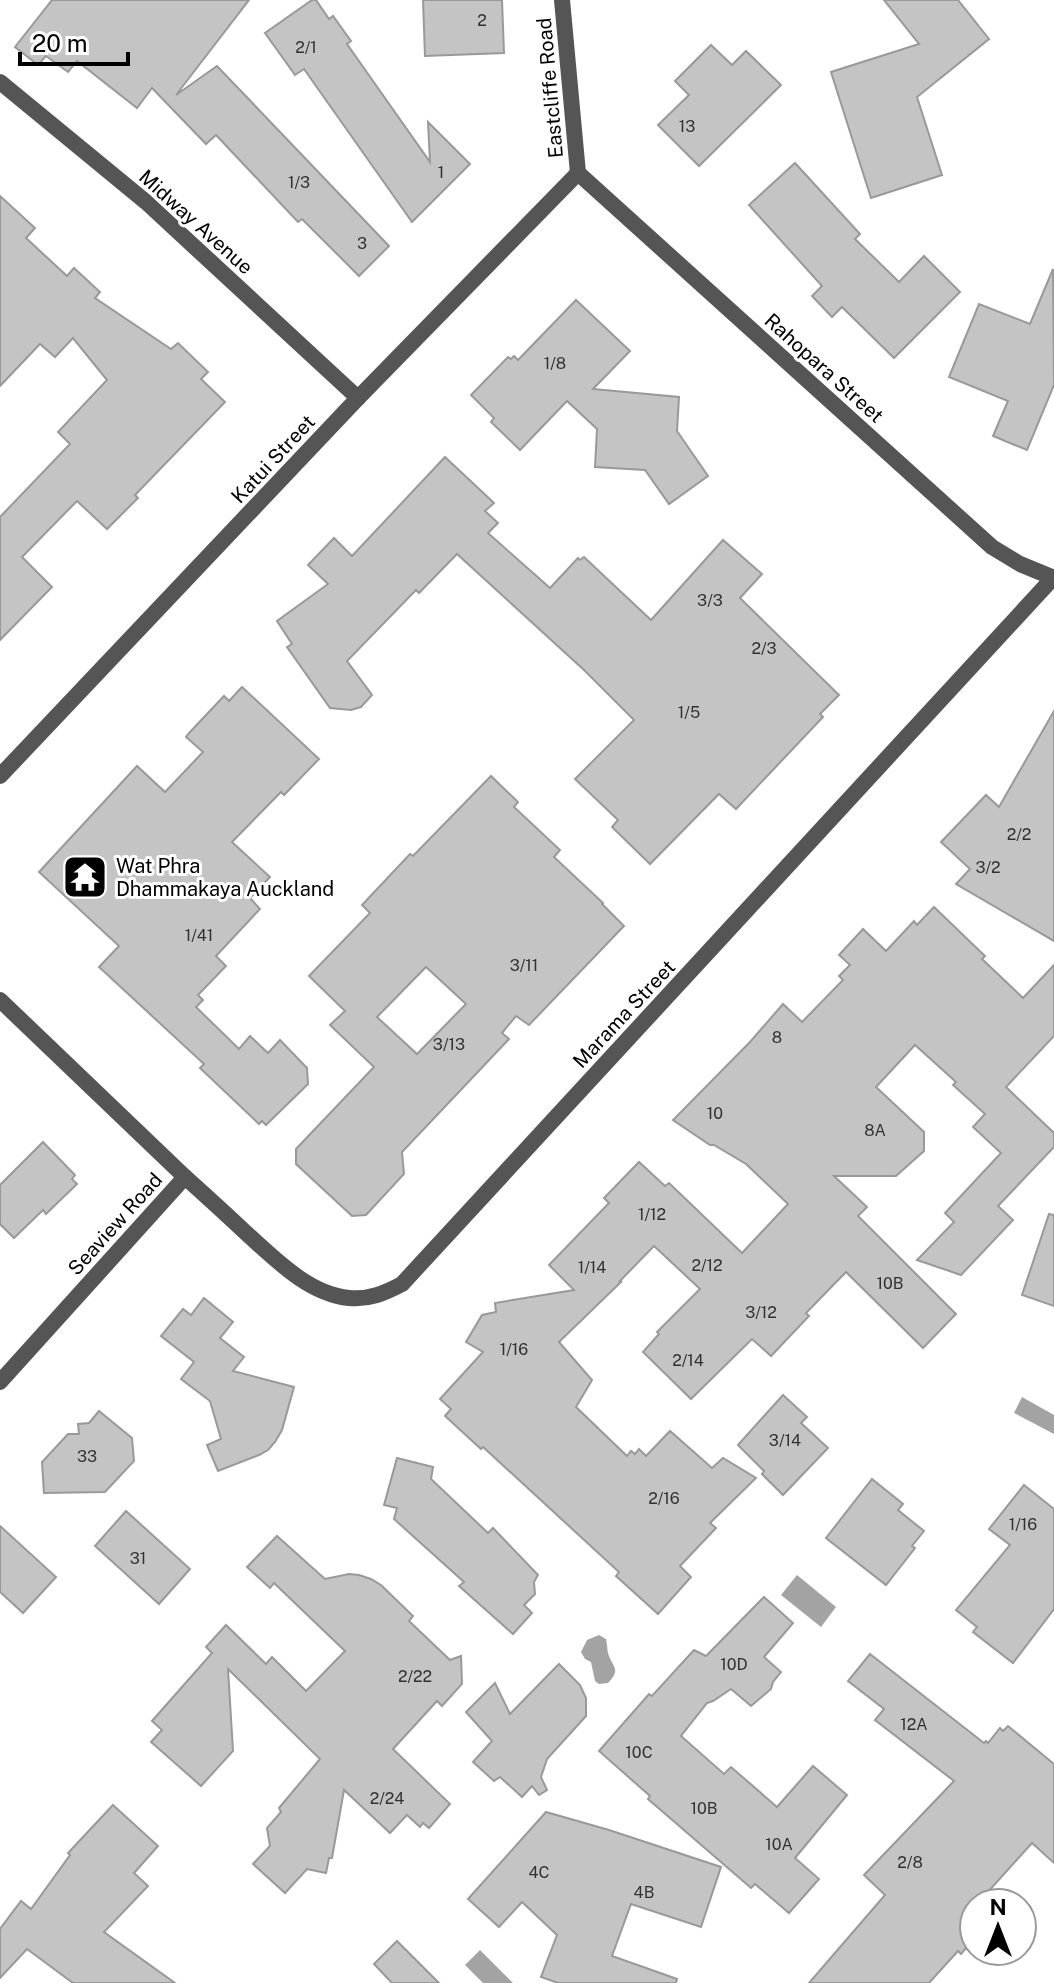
<svg xmlns="http://www.w3.org/2000/svg" width="1054" height="1983" font-family="'Public Sans',sans-serif">
<rect width="100%" height="100%" fill="#fff"/>
<g fill="#a3a3a3">
<path d="M 1022,1397 L 1054,1415 L 1054,1434 L 1014,1413 Z"/>
<path d="M 797,1575 L 836,1607 L 821,1627 L 781,1595 Z"/>
<path d="M 599,1635 L 606,1639 C 607,1643 607,1648 608,1653 C 612,1667 622,1669 608,1683 L 599,1684 L 595,1681 L 591,1662 L 585,1659 L 581,1652 L 587,1640 Z"/>
<path d="M 480,1950 L 513,1983 L 483,1983 L 465,1965 Z"/>
</g>
<g fill="#c4c4c4" stroke="#999" stroke-width="2" fill-rule="evenodd">
<path d="M 52,0 L 249,0 L 176,95 L 217,66 L 389,246 L 359,276 L 302,219 L 298,222 L 216,135 L 206,144 L 152,88 L 137,108 L 77,61 L 68,72 L 46,56 L 38,65 L 15,47 Z"/>
<path d="M 312,0 L 316,0 L 329,19 L 333,16 L 351,41 L 347,44 L 430,162 L 428,122 L 470,164 L 412,222 L 304,69 L 295,75 L 265,33 Z"/>
<path d="M 423,0 L 502,0 L 504,53 L 425,56 Z"/>
<path d="M 884,0 L 958,0 L 989,39 L 917,97 L 942,175 L 871,198 L 831,72 L 919,44 Z"/>
<path d="M 711,45 L 732,65 L 746,51 L 781,85 L 699,166 L 658,125 L 689,95 L 675,81 Z"/>
<path d="M 795,163 L 860,234 L 855,239 L 899,282 L 924,256 L 960,292 L 894,358 L 842,307 L 832,317 L 812,296 L 822,286 L 749,205 Z"/>
<path d="M 0,196 L 35,228 L 26,238 L 67,276 L 74,268 L 100,292 L 95,298 L 171,349 L 178,343 L 208,372 L 201,379 L 225,402 L 135,495 L 138,498 L 107,529 L 77,501 L 22,557 L 52,587 L 0,640 L 0,517 L 70,444 L 58,432 L 107,380 L 73,338 L 55,357 L 40,344 L 0,386 Z"/>
<path d="M 1053,269 L 1054,385 L 1027,450 L 993,436 L 1008,401 L 949,377 L 979,304 L 1030,324 Z"/>
<path d="M 576,300 L 630,351 L 593,389 L 679,397 L 677,431 L 708,476 L 669,504 L 645,470 L 595,467 L 597,429 L 567,401 L 520,450 L 491,422 L 494,418 L 471,395 L 508,357 L 511,359 L 514,356 L 518,360 Z"/>
<path d="M 445,457 L 494,503 L 485,511 L 498,523 L 488,533 L 550,588 L 578,558 L 580,560 L 584,557 L 651,620 L 723,540 L 762,574 L 740,598 L 839,695 L 820,714 L 823,717 L 736,809 L 719,794 L 650,864 L 612,827 L 618,820 L 575,779 L 634,720 L 584,670 L 457,554 L 419,593 L 416,590 L 347,661 L 372,695 L 361,707 L 351,710 L 330,708 L 287,647 L 292,644 L 277,621 L 328,584 L 308,565 L 334,538 L 352,556 Z"/>
<path d="M 242,687 L 319,759 L 284,795 L 281,792 L 232,842 L 270,877 L 250,898 L 260,909 L 216,956 L 226,966 L 198,995 L 203,1000 L 196,1007 L 239,1049 L 250,1036 L 268,1053 L 280,1040 L 307,1068 L 308,1084 L 266,1125 L 262,1121 L 259,1124 L 200,1068 L 204,1064 L 99,967 L 119,946 L 39,872 L 137,766 L 165,792 L 203,752 L 186,737 L 190,732 L 224,696 L 229,701 Z"/>
<path d="M 1054,711 L 1054,941 L 956,884 L 970,869 L 941,842 L 986,795 L 999,807 Z"/>
<path d="M 491,776 L 518,802 L 514,807 L 560,850 L 554,857 L 603,903 L 602,904 L 624,926 L 529,1025 L 516,1016 L 502,1033 L 509,1039 L 402,1152 L 404,1174 L 366,1215 L 352,1216 L 296,1164 L 296,1149 L 374,1067 L 330,1025 L 345,1011 L 309,976 L 370,913 L 362,905 L 410,854 L 413,856 ZM 426,967 L 466,1004 L 417,1054 L 377,1017 Z"/>
<path d="M 934,907 L 985,956 L 982,959 L 1023,998 L 1054,965 L 1054,1036 L 1006,1087 L 1054,1133 L 1054,1147 L 998,1206 L 1013,1220 L 961,1275 L 917,1260 L 954,1222 L 945,1213 L 1001,1153 L 973,1127 L 985,1114 L 953,1085 L 956,1082 L 915,1045 L 876,1087 L 924,1132 L 924,1151 L 896,1176 L 834,1176 L 867,1207 L 858,1216 L 956,1314 L 923,1348 L 846,1272 L 806,1313 L 809,1316 L 771,1356 L 752,1339 L 691,1399 L 643,1352 L 659,1334 L 657,1332 L 700,1289 L 654,1246 L 619,1282 L 622,1281 L 559,1342 L 592,1380 L 576,1407 L 627,1456 L 631,1451 L 635,1454 L 639,1449 L 646,1456 L 670,1431 L 712,1468 L 723,1458 L 756,1478 L 710,1523 L 716,1528 L 680,1566 L 691,1577 L 658,1614 L 616,1576 L 619,1572 L 483,1447 L 481,1449 L 445,1416 L 451,1409 L 440,1399 L 483,1352 L 466,1342 L 482,1315 L 496,1312 L 495,1303 L 574,1290 L 549,1265 L 609,1203 L 604,1198 L 639,1162 L 665,1186 L 669,1183 L 742,1253 L 788,1204 L 746,1164 L 714,1145 L 710,1145 L 673,1120 L 750,1042 L 783,1004 L 802,1022 L 843,980 L 839,976 L 850,965 L 839,955 L 863,929 L 886,951 L 914,921 L 917,925 Z"/>
<path d="M 43,1142 L 75,1175 L 72,1179 L 77,1184 L 46,1214 L 43,1210 L 14,1238 L 0,1224 L 0,1185 Z"/>
<path d="M 1049,1214 L 1054,1215 L 1054,1306 L 1022,1295 Z"/>
<path d="M 204,1298 L 233,1322 L 220,1338 L 244,1357 L 233,1371 L 294,1387 L 282,1430 L 275,1442 L 268,1450 L 259,1455 L 218,1471 L 207,1445 L 221,1439 L 210,1401 L 181,1379 L 194,1362 L 161,1336 L 183,1309 L 191,1315 Z"/>
<path d="M 783,1395 L 807,1417 L 801,1423 L 828,1448 L 783,1495 L 762,1474 L 764,1471 L 738,1445 Z"/>
<path d="M 99,1411 L 132,1438 L 134,1461 L 105,1492 L 44,1493 L 42,1462 L 68,1434 L 79,1434 L 78,1424 L 89,1423 Z"/>
<path d="M 397,1458 L 433,1467 L 431,1479 L 488,1533 L 493,1528 L 538,1575 L 534,1582 L 535,1594 L 524,1605 L 532,1613 L 513,1634 L 459,1586 L 464,1582 L 394,1519 L 397,1508 L 384,1505 Z"/>
<path d="M 872,1479 L 903,1504 L 898,1510 L 924,1531 L 912,1546 L 915,1548 L 886,1585 L 826,1538 Z"/>
<path d="M 1024,1485 L 1054,1509 L 1054,1609 L 1013,1663 L 973,1632 L 977,1627 L 956,1610 L 1010,1545 L 989,1529 Z"/>
<path d="M 126,1511 L 190,1569 L 159,1604 L 95,1546 Z"/>
<path d="M 0,1526 L 56,1577 L 23,1613 L 0,1592 Z"/>
<path d="M 277,1536 L 325,1579 L 349,1574 L 359,1575 L 371,1579 L 381,1585 L 413,1616 L 409,1621 L 450,1660 L 461,1656 L 462,1684 L 442,1706 L 437,1701 L 393,1749 L 450,1804 L 429,1828 L 423,1823 L 420,1827 L 407,1815 L 390,1833 L 344,1790 L 332,1858 L 329,1858 L 326,1873 L 307,1869 L 285,1893 L 253,1864 L 270,1846 L 267,1828 L 281,1812 L 279,1808 L 320,1759 L 228,1669 L 233,1751 L 201,1786 L 151,1742 L 162,1730 L 152,1721 L 212,1653 L 206,1647 L 226,1625 L 266,1664 L 272,1657 L 306,1691 L 345,1651 L 274,1583 L 270,1588 L 247,1567 Z"/>
<path d="M 764,1597 L 793,1623 L 764,1657 L 781,1672 L 773,1682 L 771,1689 L 751,1706 L 731,1689 L 713,1701 L 707,1703 L 681,1736 L 724,1774 L 731,1767 L 777,1807 L 813,1766 L 847,1795 L 795,1858 L 819,1879 L 789,1913 L 755,1884 L 751,1888 L 648,1799 L 650,1796 L 599,1751 L 649,1694 L 652,1696 L 694,1650 L 706,1656 Z"/>
<path d="M 870,1654 L 984,1743 L 986,1741 L 988,1743 L 1000,1728 L 1003,1731 L 1008,1726 L 1054,1764 L 1054,1863 L 1032,1843 L 978,1903 L 974,1903 L 974,1939 L 961,1954 L 958,1951 L 929,1983 L 809,1983 L 885,1895 L 864,1875 L 954,1781 L 875,1720 L 884,1709 L 848,1681 Z"/>
<path d="M 559,1664 L 580,1685 L 586,1698 L 586,1716 L 547,1759 L 541,1777 L 547,1790 L 539,1795 L 532,1786 L 522,1797 L 500,1777 L 494,1781 L 473,1762 L 492,1741 L 466,1712 L 495,1683 L 510,1714 Z"/>
<path d="M 113,1805 L 158,1846 L 134,1873 L 148,1886 L 104,1932 L 175,1983 L 73,1983 L 27,1949 L 0,1978 L 0,1929 L 21,1901 L 31,1909 L 70,1855 L 68,1853 Z"/>
<path d="M 546,1812 L 609,1830 L 721,1867 L 701,1927 L 631,1904 L 612,1956 L 677,1979 L 676,1983 L 558,1983 L 541,1977 L 557,1935 L 522,1902 L 499,1927 L 468,1899 Z"/>
<path d="M 397,1941 L 439,1983 L 392,1983 L 374,1964 Z"/>
</g>
<g fill="none" stroke-linecap="round" stroke-linejoin="round">
<g stroke="#555" stroke-width="16">
<path d="M 562,0 L 578,173"/>
<path d="M 0,82 L 146,202 L 358,398"/>
<path d="M 578,173 L 992,547 L 1020,564 L 1054,578"/>
<path d="M 0,776 L 358,398 L 578,173"/>
<path d="M 0,1000 L 185,1177 L 0,1382"/>
<path d="M 185,1177 C 205,1195 225,1213 245,1232 C 274,1258 308,1294 349,1298 C 369,1300 385,1293 402,1284 L 1053,578"/>
</g>
</g>
<defs>
<g id="temple-square" transform="scale(2.3)"><rect x="-9" y="-9" width="18" height="18" rx="4" fill="#000" stroke="#fff"/><path d="M0-6L5-2H3V0L6.5 2.5H4V6H1.5V3h-3V6H-4V2.5H-6.5L-3 0V-2H-5Z" fill="#fff"/></g>
</defs>
<g fill-rule="evenodd">
<use href="#temple-square" x="85" y="877"/>
</g>
<g text-anchor="middle" dominant-baseline="central" stroke-width="6" stroke-linejoin="round" paint-order="stroke">
<g font-size="16" fill="#313131">
<text x="482" y="20">2</text>
<text x="306" y="47">2/1</text>
<text x="687" y="126">13</text>
<text x="441" y="172">1</text>
<text x="299" y="182">1/3</text>
<text x="362" y="243">3</text>
<text x="555" y="363">1/8</text>
<text x="710" y="600">3/3</text>
<text x="764" y="648">2/3</text>
<text x="689" y="712">1/5</text>
<text x="1019" y="834">2/2</text>
<text x="988" y="867">3/2</text>
<text x="199" y="935">1/41</text>
<text x="524" y="965">3/11</text>
<text x="777" y="1037">8</text>
<text x="449" y="1044">3/13</text>
<text x="715" y="1113">10</text>
<text x="875" y="1130">8A</text>
<text x="652" y="1214">1/12</text>
<text x="707" y="1265">2/12</text>
<text x="592" y="1267">1/14</text>
<text x="890" y="1283">10B</text>
<text x="761" y="1312">3/12</text>
<text x="514" y="1349">1/16</text>
<text x="688" y="1360">2/14</text>
<text x="785" y="1440">3/14</text>
<text x="87" y="1456">33</text>
<text x="664" y="1498">2/16</text>
<text x="1023" y="1524">1/16</text>
<text x="138" y="1558">31</text>
<text x="734" y="1664">10D</text>
<text x="415" y="1676">2/22</text>
<text x="914" y="1724">12A</text>
<text x="639" y="1752">10C</text>
<text x="387" y="1798">2/24</text>
<text x="704" y="1808">10B</text>
<text x="779" y="1844">10A</text>
<text x="910" y="1862">2/8</text>
<text x="539" y="1872">4C</text>
<text x="644" y="1892">4B</text>
</g>
<g font-size="20" fill="#000" stroke="#fff">
<text transform="translate(550 88) rotate(-95)">Eastcliffe Road</text>
<text transform="translate(196 222) rotate(42)">Midway Avenue</text>
<text transform="translate(824 368) rotate(42)">Rahopara Street</text>
<text transform="translate(273 459) rotate(-47)">Katui Street</text>
<text transform="translate(624 1014) rotate(-47)">Marama Street</text>
<text transform="translate(115 1224) rotate(-48)">Seaview Road</text>
</g>
<g font-size="20" fill="#000" stroke="#fff" text-anchor="start">
<text x="116" y="866">Wat Phra<tspan x="116" dy="23">Dhammakaya Auckland</tspan></text>
</g>
</g>
<g transform="translate(998 1927)"><circle r="38" fill="#ffffff" stroke="#999999" stroke-width="2"/>
<path d="M0-6L14 30L0 20L-14 30Z" fill="#000000"/>
<text y="-12" font-size="22" font-weight="bold" text-anchor="middle" fill="#000000">N</text>
</g>
<path d="M20 52v12h108v-12" fill="none" stroke="#000000" stroke-width="4"/>
<text x="32" y="52" font-size="24" fill="#000000" stroke="#ffffff" stroke-width="6" paint-order="stroke">20 m</text>
</svg>
